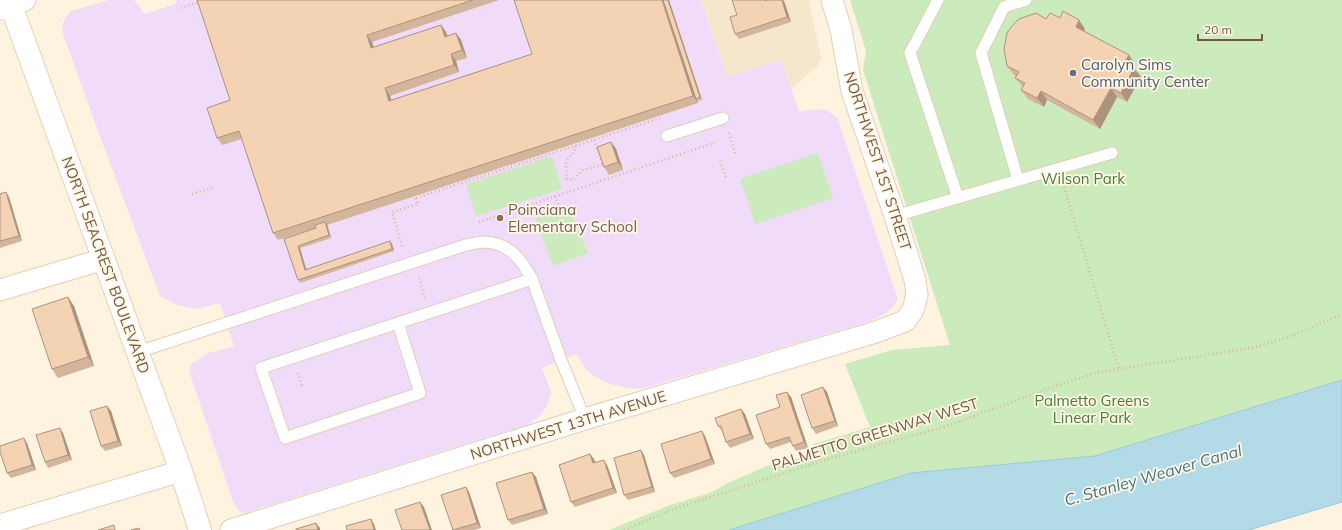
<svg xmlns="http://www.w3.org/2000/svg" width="1342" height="530" font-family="Mulish,sans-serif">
<rect width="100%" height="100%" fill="#fdf3de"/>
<path fill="#f5e6cc" d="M 701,0 L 809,0 L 821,58 L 818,66 L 791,89 L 781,60 L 727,77 Z"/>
<path fill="#f0dbf9" d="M 109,0 L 134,0 L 145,14 L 176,4 L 176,0 L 701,0 L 727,77 L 781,60 L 799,112 L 816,109 L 826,110 L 832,114 L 838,119 L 898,299 L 893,307 L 886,313 L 871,321 L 641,389 L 628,388 L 610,384 L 594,376 L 587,370 L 576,354 L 542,368 L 551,392 L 548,404 L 540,416 L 527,425 L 244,513 L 239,511 L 233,502 L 189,371 L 191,364 L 208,353 L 234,346 L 220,303 L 197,309 L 177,305 L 160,296 L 101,139 L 63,34 L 62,26 L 65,18 L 71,11 Z"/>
<g fill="#cbebbc">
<path d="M 850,0 L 1342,0 L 1342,380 L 1095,456 L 911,473 L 729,530 L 609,530 L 670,505 L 710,493 L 730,482 L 767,466 L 817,453 L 813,444 L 870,427 L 845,364 L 892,350 L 950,345 L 863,70 L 866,51 Z"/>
<path d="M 818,153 L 833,198 L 755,224 L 740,179 Z"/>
<path d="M 552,156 L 562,189 L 476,216 L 466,184 Z"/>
<path d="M 568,206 L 588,253 L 553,266 L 535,219 Z"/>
</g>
<path fill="#b2dbe7" stroke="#98cad9" d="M 1342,380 L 1342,502 L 1249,530 L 729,530 L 911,473 L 1095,456 Z"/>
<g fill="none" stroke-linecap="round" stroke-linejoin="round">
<g stroke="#e1cfba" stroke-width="13">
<g id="lane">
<path d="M 938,0 L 910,53 L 958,198"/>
<path d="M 667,136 L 723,118"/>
<path d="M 1018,180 L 981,53 L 1004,7 L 1026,0"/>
<path d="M 895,216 L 1112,153"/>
<path d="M 398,323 L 420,393 L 285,438 L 261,368 L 532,279"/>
<path d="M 138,352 L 466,245 C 472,244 479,242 485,242 C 509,243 521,259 532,279 L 561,360 L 585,419"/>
</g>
</g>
<g stroke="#e1cfba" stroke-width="23">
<g id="street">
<path d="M 0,9 L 25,0"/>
<path d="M 0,290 L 104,259"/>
<path d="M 0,525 L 181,471"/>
<path d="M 231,530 L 585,419 L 876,332 L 905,321 L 913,310 L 917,295 L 915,280 L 895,216 L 852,91 L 841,30 L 832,0"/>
</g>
</g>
<g stroke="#e7d1b7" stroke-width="24">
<path id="secondary" d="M 9,0 L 181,471 L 200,530"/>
</g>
<g stroke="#d8b698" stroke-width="2.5" stroke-dasharray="1 3" stroke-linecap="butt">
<path d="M 181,8 L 204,0"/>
<path d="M 729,133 L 735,153"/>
<path d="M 594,140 L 603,165"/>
<path d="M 575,146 L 576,148 L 566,162 L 567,179 L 573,180 L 583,170 L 605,164"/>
<path d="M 720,161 L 726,178"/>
<path d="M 1063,183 L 1119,369"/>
<path d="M 192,194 L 212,188"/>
<path d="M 555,196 L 560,209"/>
<path d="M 416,198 L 660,118"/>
<path d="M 479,222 L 714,143 L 712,140"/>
<path d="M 402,246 L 392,212 L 418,204 L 415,196"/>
<path d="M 419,278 L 425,298"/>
<path d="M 298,373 L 302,386"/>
<path d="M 624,530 L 677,508 L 831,458 L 944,427 L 1058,385 L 1095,373 L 1256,347 L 1289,337 L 1342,314"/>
</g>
<use href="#lane" stroke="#fff" stroke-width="11"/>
<use href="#street" stroke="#fff" stroke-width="21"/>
<use href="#secondary" stroke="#fff" stroke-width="22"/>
</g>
<g fill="#d2b59b">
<path d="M 197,0 L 499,0 L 372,42 L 374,47 L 441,25 L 446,32 L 447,36 L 456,33 L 461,40 L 467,58 L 456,61 L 459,72 L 390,96 L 391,100 L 532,54 L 669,0 L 702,100 L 698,101 L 698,103 L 327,225 L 331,238 L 300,248 L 306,269 L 392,244 L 394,251 L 300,283 L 298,280 L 284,239 L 316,228 L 278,240 L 273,233 L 242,139 L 222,145 L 217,138 L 230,100 Z"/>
<path d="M 784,1 L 791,22 L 739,39 L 735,34 Z"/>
<path d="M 1060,18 L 1085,29 L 1084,31 L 1135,64 L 1133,67 L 1141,77 L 1127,102 L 1117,97 L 1100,129 L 1047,100 L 1044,107 L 1028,99 L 1021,90 L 1023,87 L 1015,78 L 1016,76 L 1014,75 L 1007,66 Z"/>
<path d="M 611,142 L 616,149 L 623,170 L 609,175 L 604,167 Z"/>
<path d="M 0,194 L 9,197 L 22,241 L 0,248 Z"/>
<path d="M 74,306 L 94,366 L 58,378 L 52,369 Z"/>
<path d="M 823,387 L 827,392 L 838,426 L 816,434 L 812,428 Z"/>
<path d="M 791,397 L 808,448 L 796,451 L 793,446 L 791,442 L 770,449 L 766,444 L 780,407 Z"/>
<path d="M 107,406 L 111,411 L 122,446 L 105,451 L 101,446 Z"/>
<path d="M 745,414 L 754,439 L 730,448 L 726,442 L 722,431 L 718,426 Z"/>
<path d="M 63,433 L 72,460 L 48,468 L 45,462 Z"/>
<path d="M 705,436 L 715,464 L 674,478 L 670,473 Z"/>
<path d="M 27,443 L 36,470 L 11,478 L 7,473 Z"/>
<path d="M 644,455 L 655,492 L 628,500 L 624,495 Z"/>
<path d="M 594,459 L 595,463 L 607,465 L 617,493 L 575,507 L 571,502 Z"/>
<path d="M 536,477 L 548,514 L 512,525 L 508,520 Z"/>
<path d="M 466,487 L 469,492 L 481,528 L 474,530 L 453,530 Z"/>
</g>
<g fill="#ab937e">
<path d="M 662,0 L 664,0 L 696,99 L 698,103 L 693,96 Z"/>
<path d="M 668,0 L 669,0 L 702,100 L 700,97 Z"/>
<path d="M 782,0 L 783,0 L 784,1 L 791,22 L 787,17 Z"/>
<path d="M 1079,20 L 1085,29 L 1082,35 L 1076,27 Z"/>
<path d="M 441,25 L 446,32 L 450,44 L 445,37 Z"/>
<path d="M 456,33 L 461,40 L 467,58 L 462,50 Z"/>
<path d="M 367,35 L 372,42 L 376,55 L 371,48 Z"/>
<path d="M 451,54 L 456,61 L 459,72 L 454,65 Z"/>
<path d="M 1129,55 L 1135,64 L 1131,72 L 1124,63 Z"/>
<path d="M 1134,68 L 1141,77 L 1127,102 L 1121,93 Z"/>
<path d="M 385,88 L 390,96 L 394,108 L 389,101 Z"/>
<path d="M 1111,88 L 1117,97 L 1100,129 L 1093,120 Z"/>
<path d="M 1041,91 L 1047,100 L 1044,107 L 1037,98 Z"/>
<path d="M 611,142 L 616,149 L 623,170 L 618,162 Z"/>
<path d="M 6,192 L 9,197 L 22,241 L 19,236 Z"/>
<path d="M 325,222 L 327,224 L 331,238 L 329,235 Z"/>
<path d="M 390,241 L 392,244 L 394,251 L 392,249 Z"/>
<path d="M 298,246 L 300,248 L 307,272 L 305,270 Z"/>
<path d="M 68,297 L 74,306 L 94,366 L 88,357 Z"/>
<path d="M 823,387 L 827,392 L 838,426 L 835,421 Z"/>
<path d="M 787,392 L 791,397 L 808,448 L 804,442 Z"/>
<path d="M 107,406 L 111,411 L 122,446 L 118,441 Z"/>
<path d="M 741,409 L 745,414 L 754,439 L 750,434 Z"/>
<path d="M 60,428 L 63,433 L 72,460 L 68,455 Z"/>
<path d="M 702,431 L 705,436 L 715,464 L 711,459 Z"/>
<path d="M 24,438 L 27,443 L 36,470 L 32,465 Z"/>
<path d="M 641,450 L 644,455 L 655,492 L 652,487 Z"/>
<path d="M 590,454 L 594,459 L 597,468 L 593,463 Z"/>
<path d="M 604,460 L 607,465 L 617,493 L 613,488 Z"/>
<path d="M 532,472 L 536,477 L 548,514 L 544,509 Z"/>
<path d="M 466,487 L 469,492 L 481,528 L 477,523 Z"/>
<path d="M 420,502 L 424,507 L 432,530 L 430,530 Z"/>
<path d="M 371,519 L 374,524 L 376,530 L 374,530 Z"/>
<path d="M 316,523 L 320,528 L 320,530 L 318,530 Z"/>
</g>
<g fill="#f4d2b4" stroke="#ab937e">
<path d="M 197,0 L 473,0 L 367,35 L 371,48 L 441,25 L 445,37 L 456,33 L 462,50 L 451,54 L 454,65 L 385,88 L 389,101 L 532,54 L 514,0 L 662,0 L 693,96 L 273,233 L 239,131 L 217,138 L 207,108 L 230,100 Z"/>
<path d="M 663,0 L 668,0 L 700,97 L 696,99 Z"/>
<path d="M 732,0 L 765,0 L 765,1 L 767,0 L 782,0 L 787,17 L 735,34 L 730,17 L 737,15 Z"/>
<path d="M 1063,11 L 1079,20 L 1076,27 L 1129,55 L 1124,63 L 1134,68 L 1121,93 L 1111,88 L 1093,120 L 1041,91 L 1037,98 L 1021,90 L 1025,83 L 1015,78 L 1019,72 L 1007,66 L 1004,49 L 1007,33 L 1012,26 L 1019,19 L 1036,13 L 1046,19 L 1050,13 L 1060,18 Z"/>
<path d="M 611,142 L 618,162 L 604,167 L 597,147 Z"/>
<path d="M 6,192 L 19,236 L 0,241 L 0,194 Z"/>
<path d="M 325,222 L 329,235 L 298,246 L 305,270 L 390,241 L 392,249 L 298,280 L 284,239 L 316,228 L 315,225 Z"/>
<path d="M 68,297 L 88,357 L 52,369 L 32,309 Z"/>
<path d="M 823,387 L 835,421 L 812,428 L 801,395 Z"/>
<path d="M 787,392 L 804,442 L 793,446 L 789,437 L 766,444 L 756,415 L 780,407 L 776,395 Z"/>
<path d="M 107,406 L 118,441 L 101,446 L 90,411 Z"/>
<path d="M 741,409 L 750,434 L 726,442 L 721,426 L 718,426 L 715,418 Z"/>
<path d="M 60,428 L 68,455 L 45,462 L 36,435 Z"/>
<path d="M 702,431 L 711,459 L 670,473 L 661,444 Z"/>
<path d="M 24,438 L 32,465 L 7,473 L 0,452 L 0,446 Z"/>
<path d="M 641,450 L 652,487 L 624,495 L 614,458 Z"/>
<path d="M 590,454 L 593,463 L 604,460 L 613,488 L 571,502 L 559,465 Z"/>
<path d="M 532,472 L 544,509 L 508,520 L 496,483 Z"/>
<path d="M 466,487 L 477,523 L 453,530 L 441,495 Z"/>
<path d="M 420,502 L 430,530 L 402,530 L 395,510 Z"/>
<path d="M 371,519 L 374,530 L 347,530 L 346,526 Z"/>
<path d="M 316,523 L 318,530 L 296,530 L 296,529 Z"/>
<path d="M 114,525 L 115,530 L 98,530 Z"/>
<path d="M 139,528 L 140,530 L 131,530 Z"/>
</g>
<circle fill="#5c6f8a" stroke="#fff7e5" stroke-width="1.5" cx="1073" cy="73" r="4"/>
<circle fill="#8d6e63" stroke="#fff7e5" stroke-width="1.5" cx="500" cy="218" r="4"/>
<g text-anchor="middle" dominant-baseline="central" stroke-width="3.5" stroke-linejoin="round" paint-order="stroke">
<g font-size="15" fill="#4e5e75" stroke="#fff7e5" text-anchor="start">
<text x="1081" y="64">Carolyn Sims<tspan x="1081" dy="17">Community Center</tspan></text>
</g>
<g font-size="15" fill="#745945" stroke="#fff7e5">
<text transform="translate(878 161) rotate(72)">NORTHWEST 1ST STREET</text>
<text transform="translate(106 265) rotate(70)">NORTH SEACREST BOULEVARD</text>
<text transform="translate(568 425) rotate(-17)">NORTHWEST 13TH AVENUE</text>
<text transform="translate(875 434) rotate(-17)">PALMETTO GREENWAY WEST</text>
</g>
<g font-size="15" fill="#4a7a3d" stroke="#fff7e5">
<text x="1083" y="178">Wilson Park</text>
<text x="1092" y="400">Palmetto Greens<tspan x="1092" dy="17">Linear Park</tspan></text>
</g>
<g font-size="15" fill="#785e54" stroke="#fff7e5" text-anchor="start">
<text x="508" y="209">Poinciana<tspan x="508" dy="17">Elementary School</tspan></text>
</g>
<g font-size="16" font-style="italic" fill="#3e7689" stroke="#fff7e5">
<text transform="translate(1153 475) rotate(-16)">C. Stanley Weaver Canal</text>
</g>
</g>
<path d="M1198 34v6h64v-6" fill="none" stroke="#745945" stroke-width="2"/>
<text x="1204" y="34" font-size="12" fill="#745945" stroke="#fff7e5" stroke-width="3" paint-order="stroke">20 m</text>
</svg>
